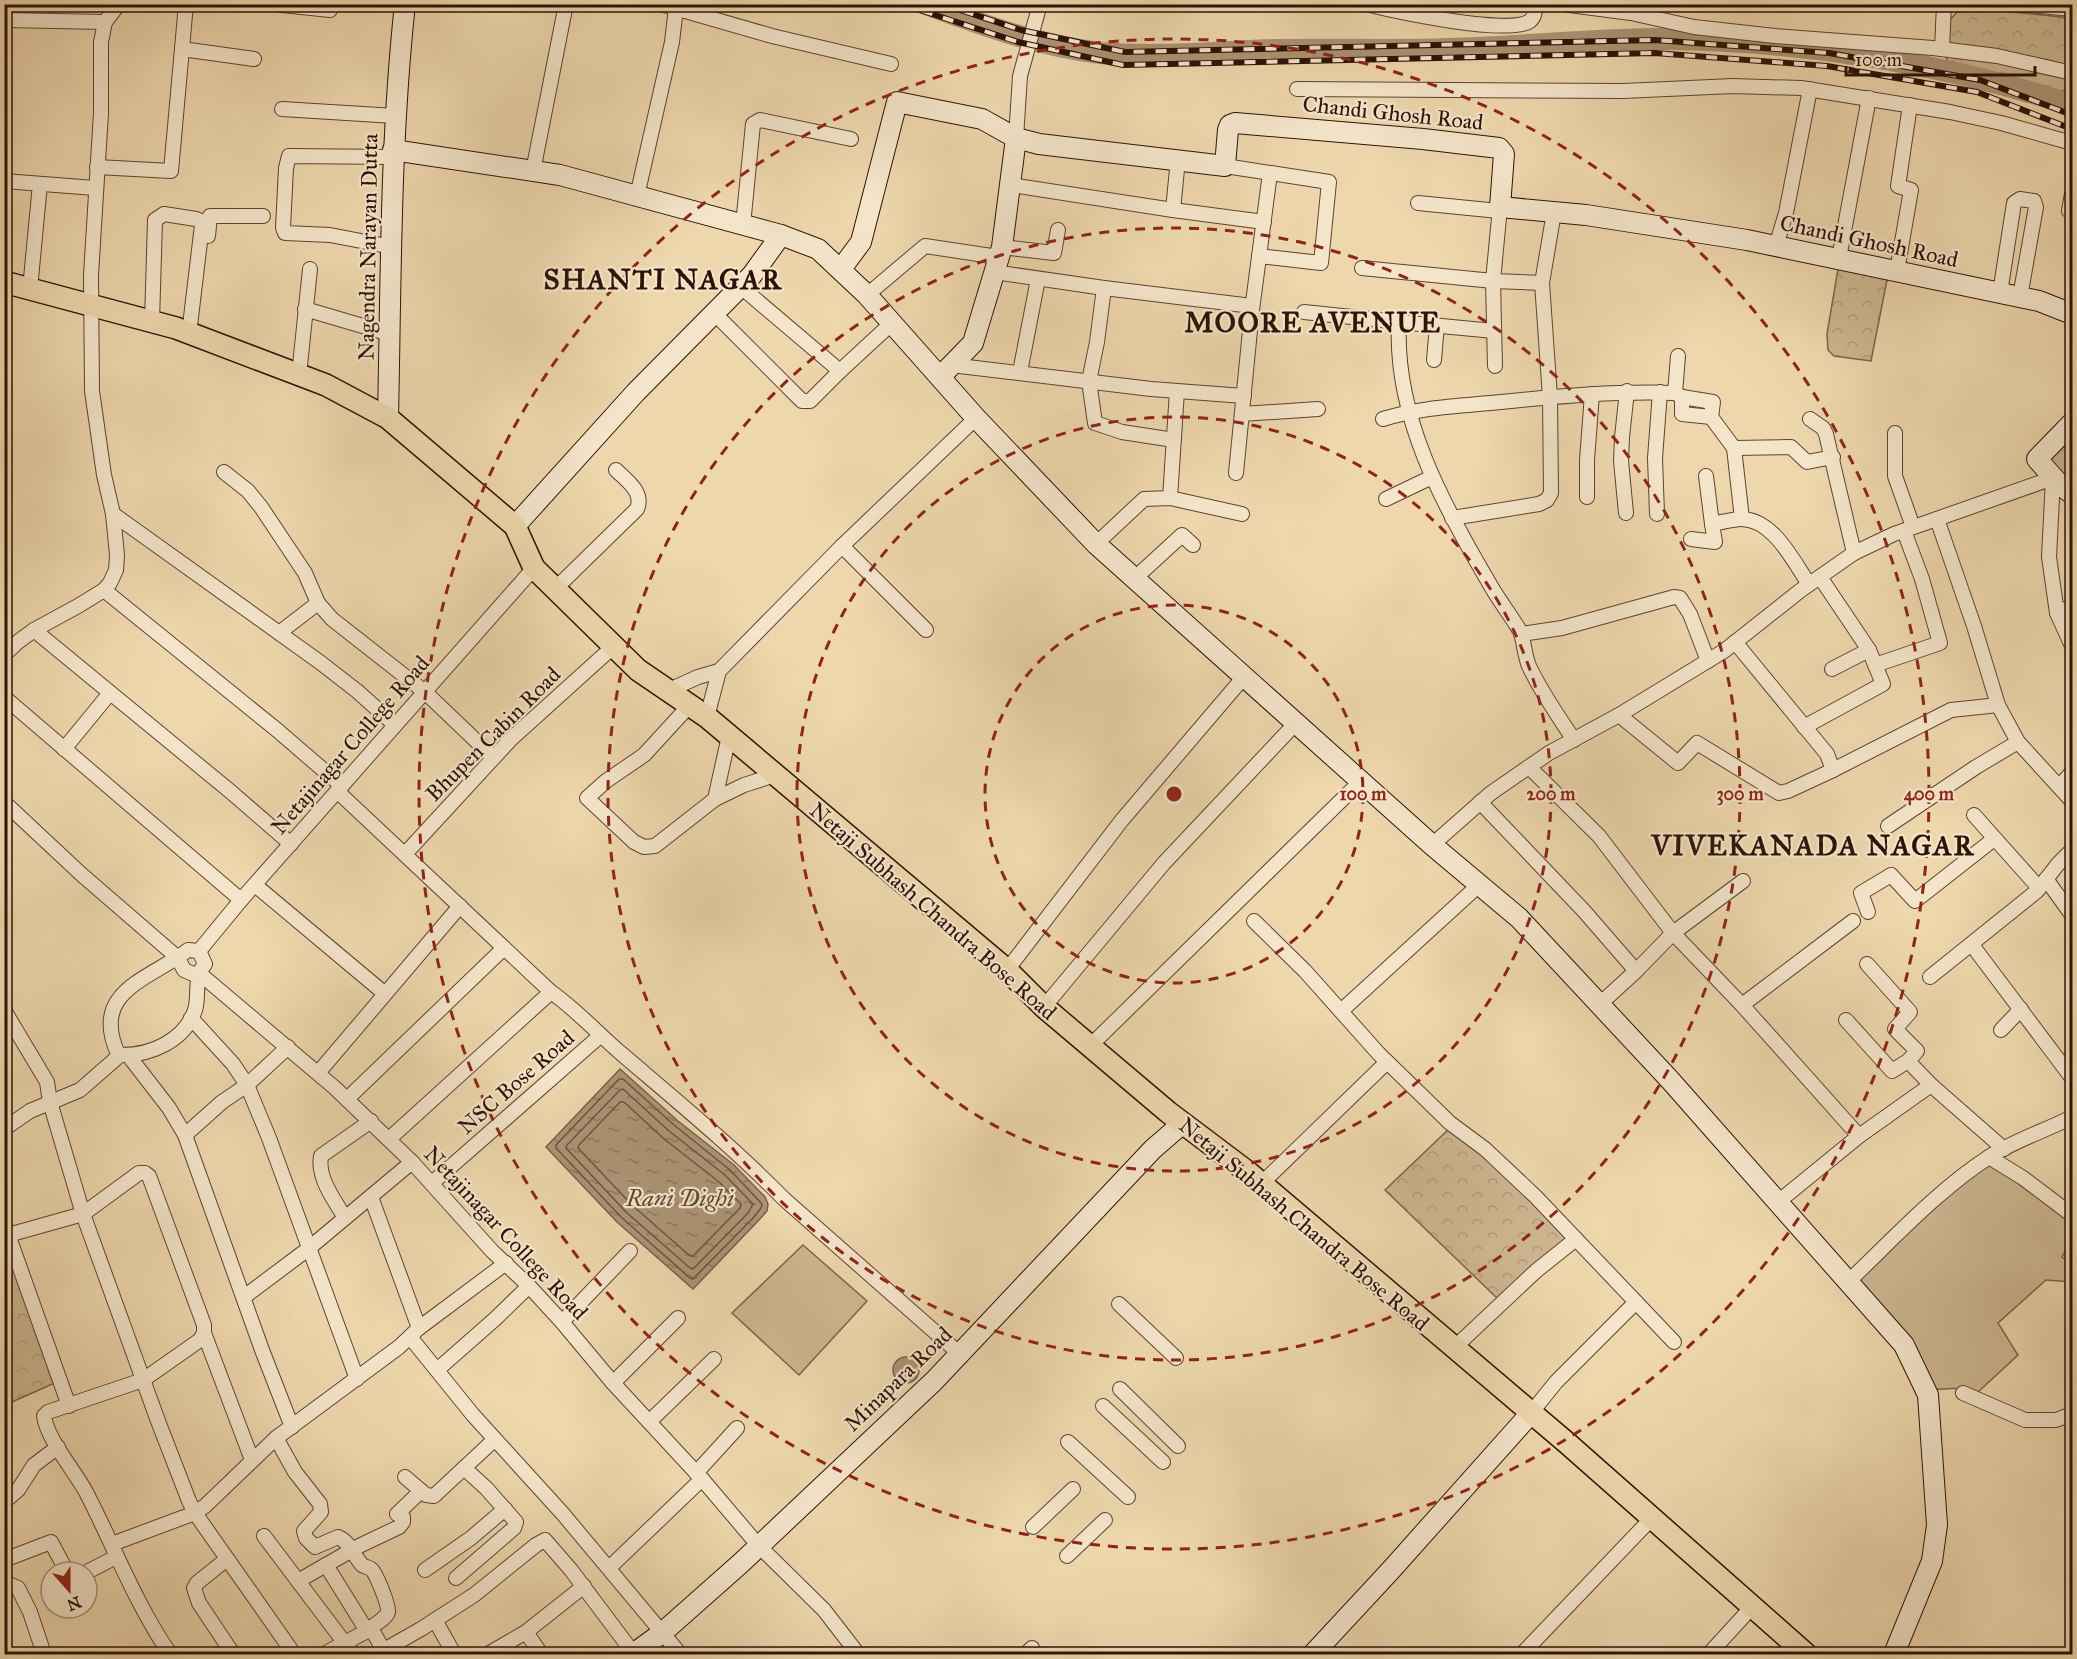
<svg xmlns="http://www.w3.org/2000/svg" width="2077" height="1659" font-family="'IM FELL Great Primer',serif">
<defs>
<pattern id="park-crowns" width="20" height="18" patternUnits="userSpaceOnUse" patternTransform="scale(1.5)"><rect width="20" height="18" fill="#cdb691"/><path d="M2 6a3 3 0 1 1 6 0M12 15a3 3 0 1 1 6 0" fill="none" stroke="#b09b7c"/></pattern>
<pattern id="water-ripples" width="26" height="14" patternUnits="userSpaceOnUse" patternTransform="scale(1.5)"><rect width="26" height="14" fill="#ac9475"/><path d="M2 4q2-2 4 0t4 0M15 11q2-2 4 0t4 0" fill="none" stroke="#8c775e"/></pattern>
</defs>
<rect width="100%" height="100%" fill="#eed7ad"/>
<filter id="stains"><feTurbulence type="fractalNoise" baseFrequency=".00333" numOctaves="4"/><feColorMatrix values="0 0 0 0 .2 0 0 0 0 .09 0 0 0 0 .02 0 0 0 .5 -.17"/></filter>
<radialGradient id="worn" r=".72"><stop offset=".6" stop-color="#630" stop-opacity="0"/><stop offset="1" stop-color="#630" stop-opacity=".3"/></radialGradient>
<g fill="#cdb691" stroke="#7d644c" stroke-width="1.5">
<path d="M 1989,1163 L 2072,1219 L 2072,1238 L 2062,1257 L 2072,1265 L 2072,1282 L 2046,1280 L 1998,1323 L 2018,1355 L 1977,1393 C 1962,1387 1948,1388 1932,1390 L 1848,1280 L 1946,1193 Z"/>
<path d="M 803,1245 L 867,1301 L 799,1375 L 732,1313 Z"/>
</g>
<g fill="url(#park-crowns)" stroke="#7d644c" stroke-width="1.5">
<path d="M 1962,7 L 2072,18 L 2072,86 L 2055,95 L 2002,81 L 1949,69 L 1940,30 Z"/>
<path d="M 1839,263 L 1888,275 L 1871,361 L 1834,356 L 1828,350 L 1827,334 Z"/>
<path d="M 2072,428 L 2072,490 L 2042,460 Z"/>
<path d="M 1450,1128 L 1477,1145 L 1568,1239 L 1500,1301 L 1385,1190 Z"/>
<path d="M 15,1256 L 57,1382 L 5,1405 L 4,1261 Z"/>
</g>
<g fill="url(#water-ripples)" stroke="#796049" stroke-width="1.5">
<path d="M 620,1069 L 678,1121 L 734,1165 L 765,1197 L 768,1204 L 767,1211 L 758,1221 L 693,1289 L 617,1222 L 546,1147 Z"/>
<circle cx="906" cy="1370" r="13"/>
</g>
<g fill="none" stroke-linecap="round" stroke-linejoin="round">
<g stroke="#6c533e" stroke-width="1.5">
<path d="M 619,1079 L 623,1079 L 674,1125 L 730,1170 L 762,1204 L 761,1208 L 754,1217 L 693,1279 L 690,1278 L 621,1217 L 556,1148 L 556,1145 Z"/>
<path d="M 623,1089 L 669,1131 L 725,1175 L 753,1204 L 748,1213 L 693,1269 L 690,1268 L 626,1212 L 566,1148 L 567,1145 L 620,1090 Z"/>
<path d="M 620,1102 L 624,1102 L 663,1138 L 719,1182 L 741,1204 L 740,1208 L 693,1256 L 690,1256 L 632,1205 L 578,1148 L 579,1145 Z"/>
</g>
<path stroke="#ac9475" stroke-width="22" d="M 926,4 C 982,25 1040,46 1100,53 C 1158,58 1216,52 1274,50 C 1333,49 1391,51 1449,49 C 1521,47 1593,39 1665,39 C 1800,40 1944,63 2072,105"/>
<g stroke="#5d4331" stroke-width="16">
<g id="street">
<path d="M 273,4 L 330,10"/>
<path d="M 661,4 L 772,36 L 891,64"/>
<path d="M 1366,4 C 1394,11 1509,36 1530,21 C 1535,17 1535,10 1536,4"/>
<path d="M 1562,4 L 1631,13 L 1694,27 L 1775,36 L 1933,48 L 1997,56 L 2072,73"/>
<path d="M 2018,4 L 2072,9"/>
<path d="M 4,20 L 105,22"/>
<path d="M 182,49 L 254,59"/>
<path d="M 1942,49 L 1944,4"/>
<path d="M 1297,89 L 1623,91 L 1733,86 L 1801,88 L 1950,112 L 2001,123 L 2072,143"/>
<path d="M 282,109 L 395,116"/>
<path d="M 1016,138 L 1020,76 L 1040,4"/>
<path d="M 1225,166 L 1329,182 L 1321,263 L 1259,256"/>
<path d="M 97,167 L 171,171 L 186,4"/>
<path d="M 533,171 L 566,4"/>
<path d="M 4,181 L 95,188"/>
<path d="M 1011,185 L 1173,210 L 1178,159"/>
<path d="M 637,196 L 672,42 L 676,8"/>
<path d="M 1418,203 L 1499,211"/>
<path d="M 1173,210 L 1264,222"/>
<path d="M 2069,211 L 2072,194"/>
<path d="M 743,225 L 753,124 L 760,120 L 851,139"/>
<path d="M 208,236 L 210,216 L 263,216"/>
<path d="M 1776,246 L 1786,213 L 1810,89"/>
<path d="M 392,247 L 330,235 L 285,233 L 283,228 L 286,168 L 289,156 L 393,157"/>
<path d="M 1002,247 L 1054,253 L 1058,230"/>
<path d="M 1839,258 L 1869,98"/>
<path d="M 1362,268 L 1493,281 L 1542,283"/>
<path d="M 1897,271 L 1911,190 L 1898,186 L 1910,105"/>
<path d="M 994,272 L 1104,288"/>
<path d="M 741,287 L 840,371"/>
<path d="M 30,289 L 40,184"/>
<path d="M 2000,293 L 2014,203 L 2020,199 L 2034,201 L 2036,207 L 2020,297"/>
<path d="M 867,295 L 925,246 L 998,257"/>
<path d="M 305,309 L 390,334"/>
<path d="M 1304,312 L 1399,322 C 1394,415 1442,503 1488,581 C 1497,598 1510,614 1520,631 C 1524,639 1524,654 1529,666 C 1541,692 1558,716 1574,740"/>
<path d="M 714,313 L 802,401 L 810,401 L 840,371 L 892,323"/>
<path d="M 152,322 L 155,220 L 164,214 L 196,219 L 201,221 L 202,225 L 189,334"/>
<path d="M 1399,322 L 1494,331"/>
<path d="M 1434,360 L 1437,325"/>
<path d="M 951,365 L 1151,389 L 1244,396"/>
<path d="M 1495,366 L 1493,281 L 1500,207"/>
<path d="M 1020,372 L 1038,279"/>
<path d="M 299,375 L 310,269"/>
<path d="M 1675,393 L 1682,397 L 1682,414 L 1711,417 L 1734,448 L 1742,519"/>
<path d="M 1682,397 L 1713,402 L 1711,417"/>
<path d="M 1242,414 L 1318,409"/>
<path d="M 1383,419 C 1421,407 1461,406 1501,402 C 1559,396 1617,391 1675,393 L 1678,356"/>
<path d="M 1810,419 L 1823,428 L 1826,434 L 1854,553"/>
<path d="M 1895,433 L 1895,476 L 1913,527"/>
<path d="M 1174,440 L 1122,432 L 1095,423 L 1089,381 L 1097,342 L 1104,288 L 1252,306"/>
<path d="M 1734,448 L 1791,447 L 1807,462 L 1833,457"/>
<path d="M 224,472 L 248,491 L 261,507 L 305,573 L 318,603 L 332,619 L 425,692 L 493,757"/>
<path d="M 1236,473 L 1252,310 L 1270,173"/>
<path d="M 1706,476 L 1712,524"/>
<path d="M 1587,497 L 1587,460 L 1592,394"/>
<path d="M 1170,498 L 1177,391"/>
<path d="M 1386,499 L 1432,477"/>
<path d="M 1626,513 L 1621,461 L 1622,437 L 1627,391"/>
<path d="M 113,514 L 321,663 L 357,691 L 395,725"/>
<path d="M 1657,514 L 1655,458 L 1660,392"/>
<path d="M 1452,518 L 1539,504 L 1547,500 L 1551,493 L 1550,397 L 1542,283 L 1554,212"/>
<path d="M 1937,519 L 1974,626 L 1998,705 L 2018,742 L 2072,801"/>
<path d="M 1691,539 L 1715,542 L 1712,524 C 1721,522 1731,520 1740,519 C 1773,518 1793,561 1809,584"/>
<path d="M 1096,544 L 1144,499 L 1170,498 L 1242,514"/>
<path d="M 842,546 L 926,630"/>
<path d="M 1134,579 L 1182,535 L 1193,545"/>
<path d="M 555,589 L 637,509 C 644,492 627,481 616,470"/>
<path d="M 104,590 L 277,730 L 342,786"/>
<path d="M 2057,613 L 2072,606"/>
<path d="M 34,630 L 231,792 L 291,844"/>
<path d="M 279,633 L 318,603"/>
<path d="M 1521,634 L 1562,628 L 1674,597 L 1680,598 L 1690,614 L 1708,661"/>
<path d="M 1735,642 L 1827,754 L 1833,770"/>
<path d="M 4,655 L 19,641 L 34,630 L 78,606 L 104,590 L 110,583 L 116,570 L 117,555 L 113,514 L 104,475 L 92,391 L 91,275 L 101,113 L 101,42 L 105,22 L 119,4"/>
<path d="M 1875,665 L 1940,643 L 1922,579 L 1904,531"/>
<path d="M 1832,669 L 1869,650"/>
<path d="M 667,691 L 698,677 L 719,671"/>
<path d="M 4,697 L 241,900"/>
<path d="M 689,706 L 644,755 L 606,781 L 587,798 L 634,842 L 644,847 L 655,846 L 715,799 L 744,785 L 775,775"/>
<path d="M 1619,715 L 1678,763 L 1697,743 L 1779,793 L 1788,791 L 1829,772 L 1951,710 L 1998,705"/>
<path d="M 707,717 L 719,671 L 842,546 L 976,418"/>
<path d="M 1804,727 L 1883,684 L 1869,650 L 1820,577"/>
<path d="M 64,749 L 110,693"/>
<path d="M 1529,767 L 1599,836 L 1673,933 L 1742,1005"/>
<path d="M 2060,786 L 2072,772"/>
<path d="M 337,791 L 551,992 C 577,1010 599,1035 623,1055 C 678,1102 734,1148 784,1199 L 960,1354"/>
<path d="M 715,799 L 729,736"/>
<path d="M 4,802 L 81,874 L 178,958 L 184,970 L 193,974 L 199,973"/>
<path d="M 1480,802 L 1584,911 L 1636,971"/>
<path d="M 1974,815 L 2039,888"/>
<path d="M 1888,826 L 1976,767 L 2018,742"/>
<path d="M 1432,845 L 1491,793 L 1549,753 L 1619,715 L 1724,651 L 1801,590 L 1854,553 L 1894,534 L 2053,478 L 2049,557 L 2057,613 L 2072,646"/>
<path d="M 405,854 L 511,739 L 614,646"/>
<path d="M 2046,879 L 2072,915"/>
<path d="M 255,885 L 384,993"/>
<path d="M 1868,912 L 1861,893 L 1891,875 L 1915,901 L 1994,839"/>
<path d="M 1254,921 L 1305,971 L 1379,1054 L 1450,1123 L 1485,1149 L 1535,1196 L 1674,1342"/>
<path d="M 1853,921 L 1742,1005 L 1859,1136"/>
<path d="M 1972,945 L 2072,1078"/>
<path d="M 199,951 L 241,900 L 534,568"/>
<path d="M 1007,970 L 1122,820 L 1243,678"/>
<path d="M 199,973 L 335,1088 L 412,1162 L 492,1251 L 529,1286 L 562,1322 L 613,1383 L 702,1479 L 758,1545 L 824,1610 L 858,1654"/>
<path d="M 1930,977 L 2037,891 L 2058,864 L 2072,850"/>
<path d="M 1600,1004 L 1636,971 L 1673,933 L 1743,881"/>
<path d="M 1044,1007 L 1164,863 L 1295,724"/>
<path d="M 4,1010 L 47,1082 L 50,1102 L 83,1214 L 158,1421 L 189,1501 L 195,1513 L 294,1654"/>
<path d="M 1341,1011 L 1479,885"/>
<path d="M 191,1018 L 233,1064 L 247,1085 L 269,1138 L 357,1379"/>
<path d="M 1846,1020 L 1892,1071 L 1908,1061 L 1917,1051 L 1895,1029 L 1910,1012 L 1867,964"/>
<path d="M 2001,1030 L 2021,1009"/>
<path d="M 1090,1046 L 1360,782"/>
<path d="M 122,1055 C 152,1055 185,1040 195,1010 C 199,998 195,983 200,972 C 201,969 203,967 205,964 L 199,951"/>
<path d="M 128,1055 L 169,1108 L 185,1135 L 262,1350 L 292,1427"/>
<path d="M 1908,1061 L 1931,1085 L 2004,1149"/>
<path d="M 318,1073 L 460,906"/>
<path d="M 347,1099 L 504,948"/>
<path d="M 4,1129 L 30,1111 L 80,1090 L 119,1056 C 88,991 149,980 188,950 L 199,951"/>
<path d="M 185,1135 L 222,1102 L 247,1085 L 288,1047"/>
<path d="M 389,1139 L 551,992"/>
<path d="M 1989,1157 L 2023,1178 L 2072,1215"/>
<path d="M 432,1183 L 600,1036"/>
<path d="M 1261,1184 L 1387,1062"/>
<path d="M 371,1197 L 419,1328"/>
<path d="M 1778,1202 L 1859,1136 L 1931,1085"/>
<path d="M 345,1218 C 334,1199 317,1178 321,1156 L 371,1121"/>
<path d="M 4,1223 L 69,1406"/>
<path d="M 8,1235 L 83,1214 L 139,1173 L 145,1173 L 149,1176 L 204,1325 L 204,1333 L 200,1340 L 143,1380 L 48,1412 L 44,1416 C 47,1439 74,1470 86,1492 C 114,1546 135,1603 170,1654"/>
<path d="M 1848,1282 C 1892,1240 1938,1190 1989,1157 C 2015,1140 2045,1131 2072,1117"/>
<path d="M 244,1297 L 308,1249 L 412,1162"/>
<path d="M 1119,1304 L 1176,1358"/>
<path d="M 562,1322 L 630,1251"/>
<path d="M 204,1333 L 252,1460"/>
<path d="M 410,1337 L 473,1415 L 563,1514 L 680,1654"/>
<path d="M 1454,1348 L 1536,1271 L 1576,1239"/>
<path d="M 437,1370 L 495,1319 L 529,1286"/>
<path d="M 613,1383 L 678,1318"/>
<path d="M 1120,1389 L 1178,1446"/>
<path d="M 1963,1393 L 2025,1420 L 2056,1420 L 2072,1414"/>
<path d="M 1103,1406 L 1163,1462"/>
<path d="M 1531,1413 L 1556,1382 L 1636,1302"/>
<path d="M 649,1422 L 714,1359"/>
<path d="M 276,1438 L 295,1472 L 320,1504 L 321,1512 L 304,1531 L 306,1538 L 315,1547 L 338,1537 C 350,1542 354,1556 362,1565 C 365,1567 368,1567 371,1569 C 376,1573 389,1605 388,1612 C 386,1619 372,1626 367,1631 L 326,1565"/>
<path d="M 1068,1442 L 1128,1497"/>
<path d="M 696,1473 L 737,1428"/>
<path d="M 405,1477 L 426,1495 L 434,1496 L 494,1440"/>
<path d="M 4,1502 L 18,1490 L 34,1465 L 58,1447"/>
<path d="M 1033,1527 L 1073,1489"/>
<path d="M 264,1536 L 353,1654"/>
<path d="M 112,1544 L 195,1513 L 205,1506 L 276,1438 L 399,1347 L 419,1328 L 506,1263"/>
<path d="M 1067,1556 L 1105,1520"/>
<path d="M 227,1559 L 197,1583 L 194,1588 L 199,1603 L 233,1654"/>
<path d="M 4,1560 L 51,1542 L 67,1572"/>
<path d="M 609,1568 L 702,1479"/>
<path d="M 425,1570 L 471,1538 L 505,1509"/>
<path d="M 87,1572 L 116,1557"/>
<path d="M 456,1578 L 514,1528 L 516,1522 L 486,1488 L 464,1468"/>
<path d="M 298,1581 L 359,1546 L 399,1527 L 403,1522 L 403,1517 L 397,1514 L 421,1491"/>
<path d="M 4,1587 L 11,1585 L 18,1588 L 30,1612 L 44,1654"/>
<path d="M 435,1620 L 454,1654"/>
<path d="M 526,1632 L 541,1654"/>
<path d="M 384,1650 L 421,1629 L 474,1595 L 536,1545 L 545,1540 L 571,1570 L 634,1654"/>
<path d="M 324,1654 L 367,1631 L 373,1632 L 386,1654"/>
<path d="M 488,1654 L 526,1632 L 584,1586"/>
<path d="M 1026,1654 L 1032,1648"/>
<path d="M 1522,1654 L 1651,1519"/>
<path d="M 1709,1654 L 1752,1607"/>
</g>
</g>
<g stroke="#2d1208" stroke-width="22">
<g id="secondary">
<path d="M 393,150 L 560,175 L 781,235 L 818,249 L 867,295 L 976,418 L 1096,544 L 1432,845 L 1519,918 L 1670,1080 L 1904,1345 L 1928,1395 L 1937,1525 L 1932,1561 L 1894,1654"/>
<path d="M 841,269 L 861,242 L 897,102 L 982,119 L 1016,138 L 1039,144 L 1225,166 L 1228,130 L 1230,125 L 1235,123 L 1423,139 L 1499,148 L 1504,154 L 1500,207 L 1586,215 L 1747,240 L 2039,301 L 2072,314"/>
<path d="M 940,377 L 973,343 L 1002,247 L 1016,138"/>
<path d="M 388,418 C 391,280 390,142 405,4"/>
<path d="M 2072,423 L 2037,459 L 2060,485 L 2072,494"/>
<path d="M 515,526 L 636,392 L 752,275 L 781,235"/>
<path d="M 633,1654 L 662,1633 L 741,1563 L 934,1381 L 1153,1149 L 1183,1123"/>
<path d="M 1313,1654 L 1391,1570 L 1531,1413"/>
</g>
</g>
<g stroke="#2d1208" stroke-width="24">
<path id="primary" d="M 4,282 L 176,328 L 326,385 L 388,418 L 515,526 L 534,568 L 638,670 L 707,717 L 1007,970 L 1044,1007 L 1168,1112 L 1249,1173 L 1567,1443 L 1806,1654"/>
</g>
<use href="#street" stroke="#f4e5ca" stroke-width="14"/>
<use href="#secondary" stroke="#f4e5ca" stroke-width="20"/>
<use href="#primary" stroke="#eed7ad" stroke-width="21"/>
<g stroke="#2d1208" stroke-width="6">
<g id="rail">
<path d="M 901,4 L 1018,42 L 1123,65 L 1655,53 L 1827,66 L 1977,92 L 2072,129"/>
<path d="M 942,4 L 1021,30 L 1125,52 L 1655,40 L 1829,53 L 1980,80 L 2072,115"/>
</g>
</g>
<use href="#rail" stroke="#f4e5ca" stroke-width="4" stroke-dasharray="11" stroke-linecap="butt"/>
</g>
<g fill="none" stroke="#8f2418" stroke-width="3" stroke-dasharray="10 8">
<circle cx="1174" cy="794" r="189"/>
<circle cx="1174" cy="794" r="377"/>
<circle cx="1174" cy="794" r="566"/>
<circle cx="1174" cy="794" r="755"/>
</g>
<g text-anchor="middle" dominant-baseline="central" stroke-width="4.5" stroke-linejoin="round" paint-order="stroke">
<g font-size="22" fill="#2d1208" stroke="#f4e5ca">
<text transform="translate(1393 113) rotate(6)">Chandi Ghosh Road</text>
<text transform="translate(1869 241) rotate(12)">Chandi Ghosh Road</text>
<text transform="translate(368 247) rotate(-89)">Nagendra Narayan Dutta</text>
<text transform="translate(493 734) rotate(-45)">Bhupen Cabin Road</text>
<text transform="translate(350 745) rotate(-49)">Netajinagar College Road</text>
<text transform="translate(933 911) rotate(41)">Netaji Subhash Chandra Bose Road</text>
<text transform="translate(516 1082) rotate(-41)">NSC Bose Road</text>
<text transform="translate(1304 1224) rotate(40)">Netaji Subhash Chandra Bose Road</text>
<text transform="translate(506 1233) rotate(47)">Netajinagar College Road</text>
<text transform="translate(898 1379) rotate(-44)">Minapara Road</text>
</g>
<g font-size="24" font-style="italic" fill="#604634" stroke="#f4e5ca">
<text x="680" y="1198">Rani Dighi</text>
</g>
<g font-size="28" font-weight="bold" letter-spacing="1.5" fill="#2d1208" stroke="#f4e5ca">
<text x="663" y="279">SHANTI NAGAR</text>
<text x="1313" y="322">MOORE AVENUE</text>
<text x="1813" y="845">VIVEKANADA NAGAR</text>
</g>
</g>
<circle cx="1174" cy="794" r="9" fill="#8f2418" stroke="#f4e5ca" stroke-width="3"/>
<g font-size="18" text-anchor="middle" font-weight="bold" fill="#8f2418" stroke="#f4e5ca" stroke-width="4.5" stroke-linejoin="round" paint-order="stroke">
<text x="1363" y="800">100 m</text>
<text x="1551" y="800">200 m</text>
<text x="1740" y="800">300 m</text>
<text x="1929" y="800">400 m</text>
</g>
<rect width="2077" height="1659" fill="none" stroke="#eed7ad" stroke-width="24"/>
<rect x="6" y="6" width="2065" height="1647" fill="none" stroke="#2d1208" stroke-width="3"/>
<rect x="12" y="12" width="2053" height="1635" fill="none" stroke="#2d1208" stroke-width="1.5"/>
<g transform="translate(69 1590) rotate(159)"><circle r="28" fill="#f4e5ca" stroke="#a4917c" stroke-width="1.5"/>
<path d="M0-4.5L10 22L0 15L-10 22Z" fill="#8f2418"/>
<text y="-9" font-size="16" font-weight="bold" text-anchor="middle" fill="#2d1208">N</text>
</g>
<path d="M1846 66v9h189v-9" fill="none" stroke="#2d1208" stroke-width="3"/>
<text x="1855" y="66" font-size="18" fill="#2d1208" stroke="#f4e5ca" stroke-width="4.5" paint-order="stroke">100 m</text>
<rect width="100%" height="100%" filter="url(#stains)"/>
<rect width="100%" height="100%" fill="url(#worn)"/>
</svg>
